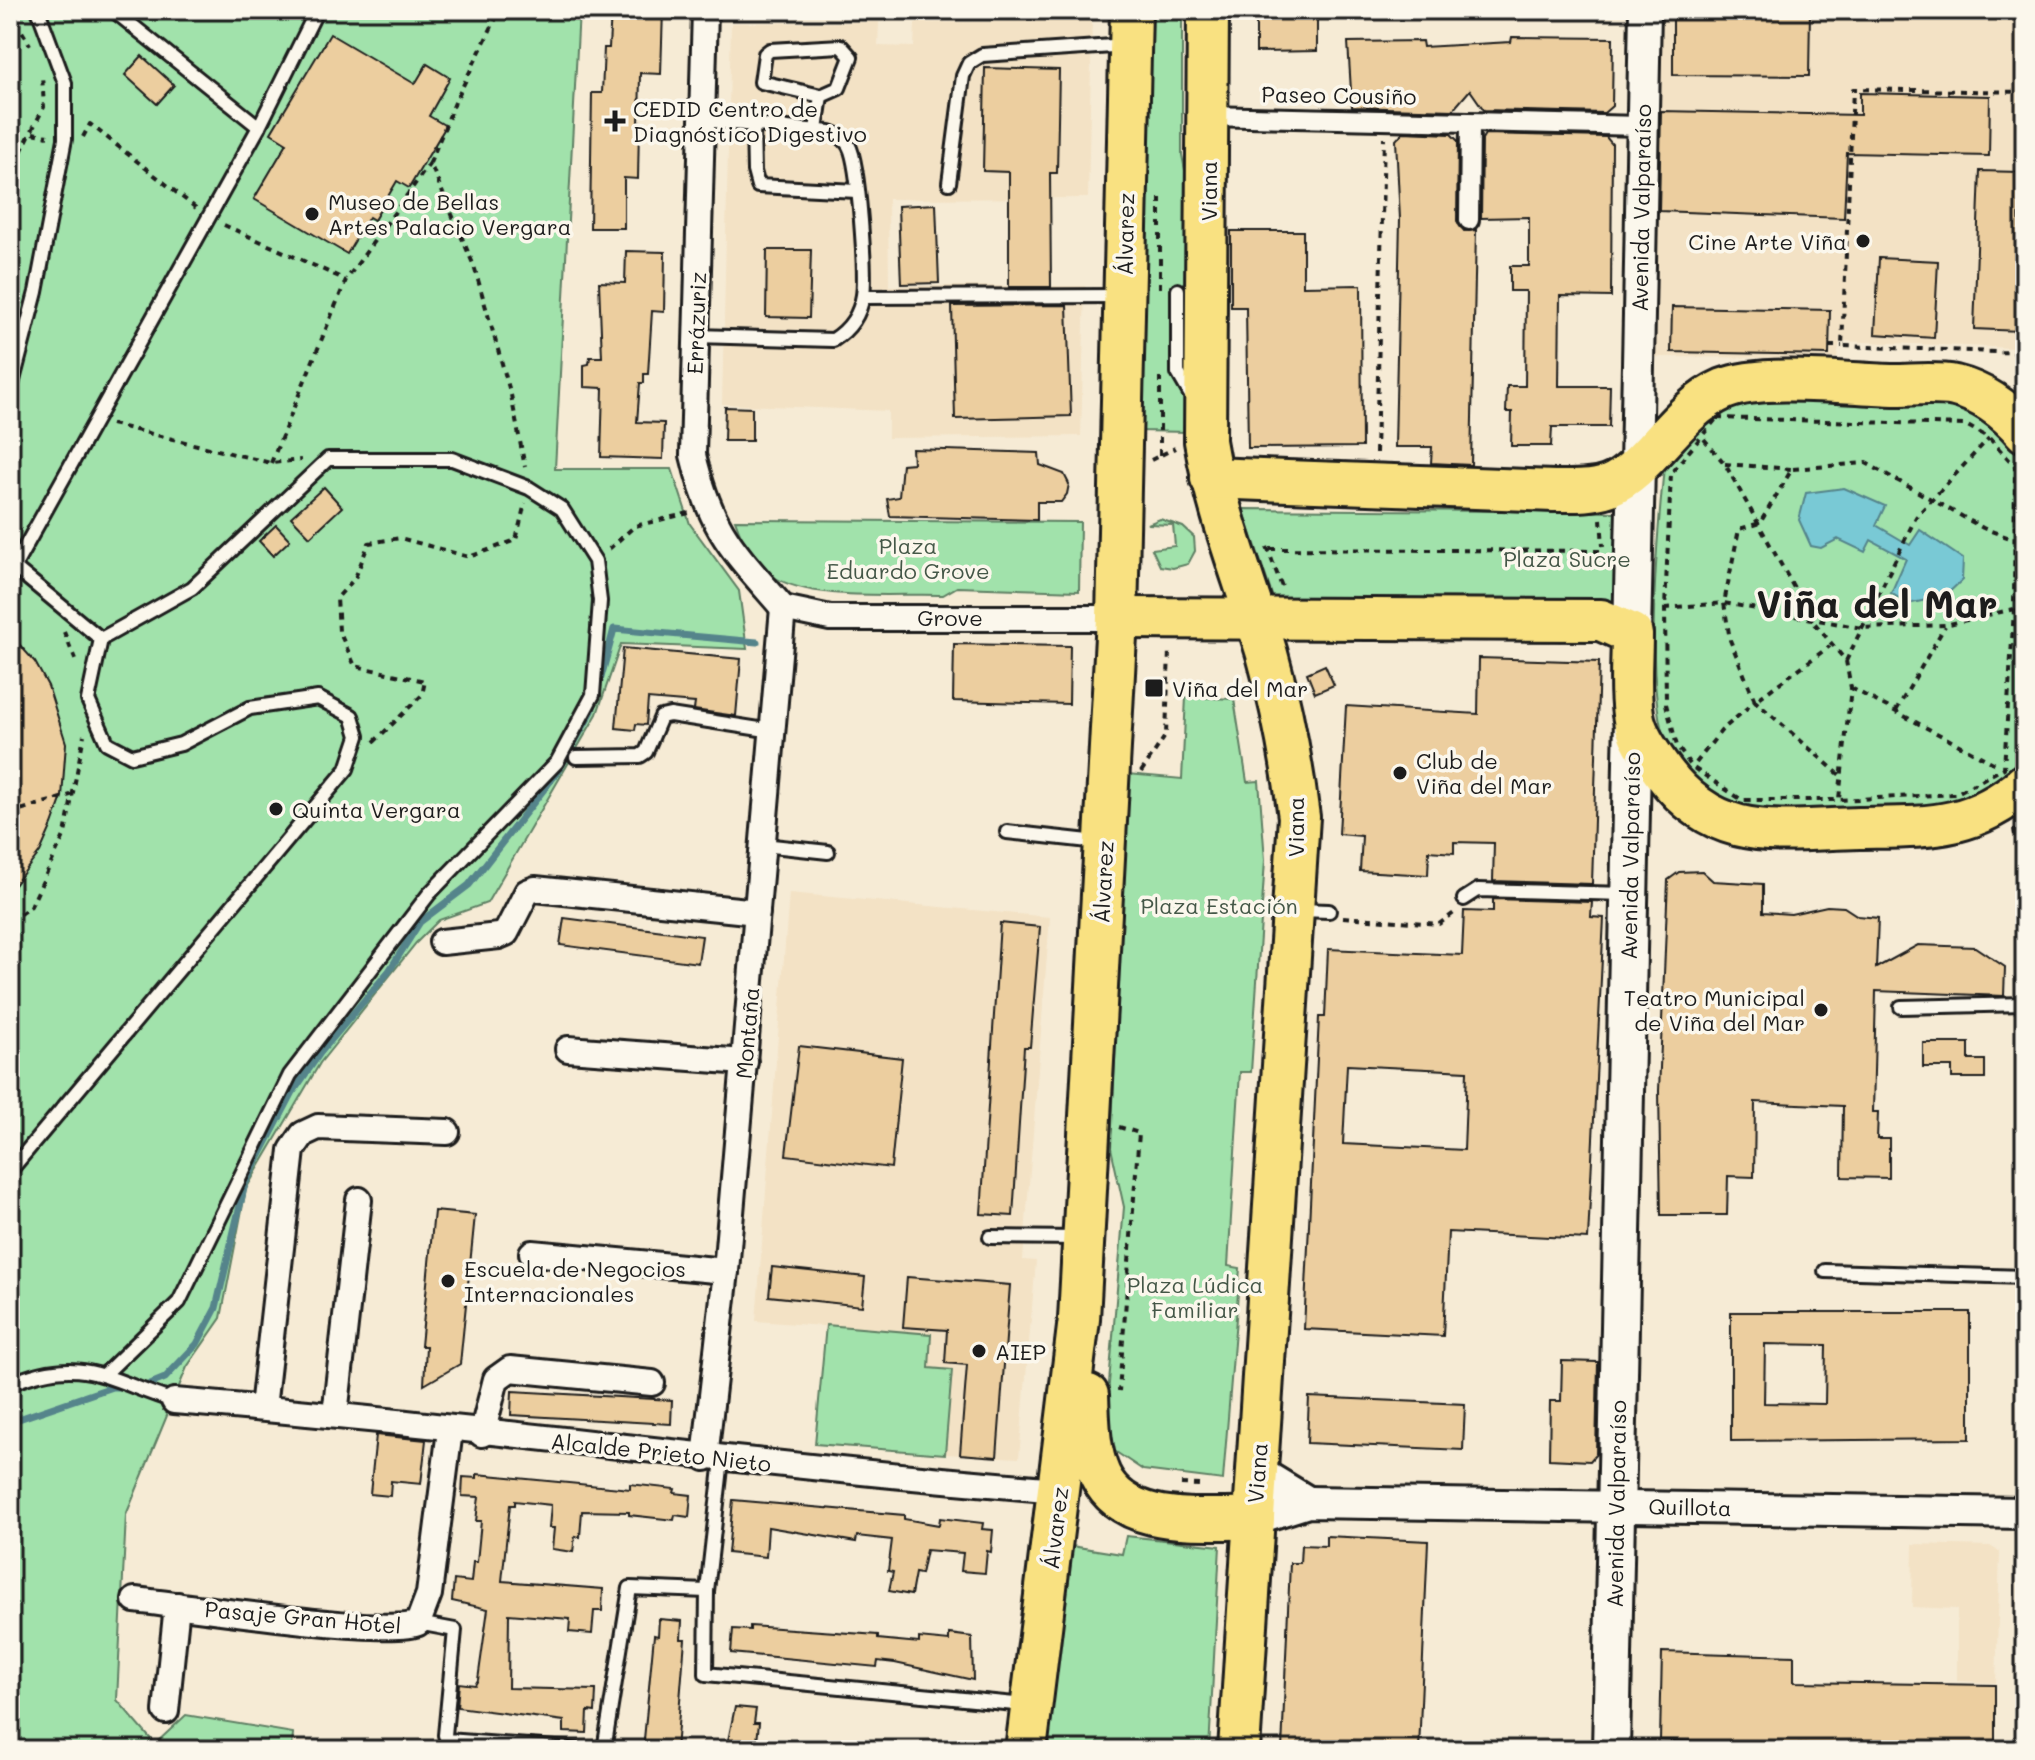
<svg xmlns="http://www.w3.org/2000/svg" width="2035" height="1760" font-family="Mali,sans-serif">
<rect width="100%" height="100%" fill="#f6ebd5"/>
<filter id="ink" filterUnits="userSpaceOnUse"><feTurbulence type="fractalNoise" baseFrequency=".0125" numOctaves="2"/><feDisplacementMap in="SourceGraphic" scale="16" xChannelSelector="R" yChannelSelector="G"/><feConvolveMatrix kernelMatrix="1 2 1 2 8 2 1 2 1" color-interpolation-filters="sRGB"/></filter>
<g filter="url(#ink)">
<g fill="#f3e2c5">
<path d="M 1658,10 L 2025,10 L 2020,341 L 2016,348 L 1840,341 L 1837,358 L 1652,357 Z"/>
<path d="M 1092,20 L 1088,198 L 888,199 L 889,286 L 1085,286 L 1081,436 L 888,438 L 888,411 L 722,404 L 731,23 L 879,22 L 878,46 L 914,47 L 915,23 Z"/>
<path d="M 789,893 L 1050,917 L 1023,1260 L 1036,1261 L 1019,1458 L 945,1454 L 952,1371 L 929,1368 L 931,1334 L 756,1321 Z"/>
<path d="M 1913,1544 L 1990,1546 L 2000,1552 L 1996,1683 L 1957,1681 L 1957,1609 L 1912,1607 Z"/>
</g>
<g fill="#a1e2ab" stroke="#5e7f64" stroke-width="2">
<path d="M 10,10 L 579,10 L 555,469 L 672,469 L 690,524 L 739,591 L 747,649 L 621,644 L 597,714 L 487,903 L 439,920 L 416,943 L 320,1063 L 246,1189 L 221,1318 L 187,1367 L 126,1515 L 117,1700 L 155,1744 L 186,1715 L 293,1733 L 292,1750 L 10,1750 Z"/>
<path d="M 1151,10 L 1182,10 L 1182,155 L 1193,212 L 1188,432 L 1140,431 Z"/>
<path d="M 1769,393 C 1814,394 1958,389 1989,414 C 2002,425 2020,448 2025,464 L 2024,728 L 2014,769 L 1962,805 L 1740,813 C 1716,800 1680,776 1668,749 C 1642,690 1658,526 1665,457 L 1706,415 Z"/>
<path d="M 1243,509 L 1619,512 L 1615,605 L 1273,598 Z"/>
<path d="M 1160,519 L 1183,527 L 1194,537 L 1195,551 L 1188,564 L 1173,568 L 1160,566 L 1152,549 L 1175,546 L 1173,525 L 1148,524 Z"/>
<path d="M 735,520 L 1080,522 L 1079,591 L 957,587 L 943,595 C 894,593 813,602 772,576 C 754,565 742,540 735,520 Z"/>
<path d="M 1186,697 L 1234,699 L 1247,782 L 1259,781 L 1265,860 L 1251,1072 L 1240,1072 L 1228,1266 L 1240,1268 L 1223,1480 L 1143,1470 L 1107,1446 L 1105,1430 L 1124,1207 L 1111,1148 L 1128,774 L 1182,779 Z"/>
<path d="M 826,1325 L 931,1334 L 929,1368 L 952,1370 L 945,1454 L 815,1444 Z"/>
<path d="M 1126,1536 L 1220,1546 L 1209,1750 L 1045,1750 L 1071,1546 L 1122,1554 Z"/>
</g>
<path fill="#79c9d5" stroke="#54848b" stroke-width="2" d="M 1844,488 L 1885,506 L 1876,525 L 1910,545 L 1920,530 L 1963,559 L 1962,580 L 1945,596 L 1908,604 L 1891,593 L 1906,559 L 1871,540 L 1865,552 L 1838,539 L 1821,548 L 1811,546 L 1799,520 L 1806,493 Z"/>
<g fill="none" stroke-linecap="round" stroke-linejoin="round">
<g stroke="#54848b" stroke-width="7">
<path d="M 143,1387 L 165,1378 L 197,1344 L 216,1308 L 245,1184 L 293,1092 L 320,1053 L 389,971 L 420,922 L 469,885 L 559,770 L 592,711 L 614,629 L 757,642"/>
<path d="M 10,1422 L 112,1387 L 126,1387"/>
</g>
</g>
<g fill="#ecce9f" stroke="#1c1c1c" stroke-width="2" fill-rule="evenodd">
<path d="M 611,10 L 663,10 L 661,74 L 640,73 L 638,179 L 624,178 L 624,228 L 590,228 L 592,93 L 602,93 L 604,48 L 609,48 Z"/>
<path d="M 1673,10 L 1810,10 L 1809,76 L 1673,75 Z"/>
<path d="M 1256,17 L 1317,17 L 1317,51 L 1256,52 Z"/>
<path d="M 330,34 L 415,84 L 427,64 L 450,78 L 429,116 L 446,126 L 409,188 L 397,181 L 374,220 L 369,217 L 347,254 L 254,199 L 287,143 L 271,133 Z"/>
<path d="M 1512,37 L 1613,38 L 1612,106 L 1604,113 L 1484,110 L 1470,90 L 1453,110 L 1352,107 L 1348,42 L 1422,41 L 1423,47 L 1511,42 Z"/>
<path d="M 142,56 L 174,85 L 157,104 L 125,75 Z"/>
<path d="M 985,68 L 1059,70 L 1057,173 L 1050,173 L 1051,287 L 1009,287 L 1009,172 L 983,171 Z"/>
<path d="M 1860,93 L 1990,96 L 1989,156 L 1847,153 L 1844,218 L 1659,211 L 1661,111 L 1860,115 Z"/>
<path d="M 1403,132 L 1451,134 L 1458,141 L 1457,221 L 1464,231 L 1476,230 L 1471,465 L 1431,463 L 1432,447 L 1395,447 L 1400,219 L 1396,140 Z"/>
<path d="M 1485,134 L 1606,137 L 1612,144 L 1611,297 L 1560,296 L 1559,386 L 1610,386 L 1609,427 L 1552,427 L 1551,446 L 1511,446 L 1512,412 L 1506,412 L 1507,386 L 1525,386 L 1526,291 L 1510,291 L 1510,266 L 1529,266 L 1529,217 L 1481,218 L 1482,139 Z"/>
<path d="M 1980,171 L 2019,172 L 2020,331 L 1974,329 Z"/>
<path d="M 936,204 L 939,283 L 901,284 L 898,206 Z"/>
<path d="M 1231,231 L 1303,231 L 1303,286 L 1361,285 L 1362,447 L 1248,448 L 1246,307 L 1231,307 Z"/>
<path d="M 767,250 L 811,250 L 809,318 L 766,317 Z"/>
<path d="M 626,251 L 665,252 L 664,312 L 652,311 L 648,374 L 644,374 L 644,383 L 640,383 L 637,422 L 664,423 L 663,459 L 601,457 L 603,388 L 584,387 L 584,365 L 589,364 L 590,357 L 602,357 L 599,282 L 625,283 Z"/>
<path d="M 1879,258 L 1938,261 L 1934,338 L 1875,334 Z"/>
<path d="M 1067,305 L 1071,416 L 955,419 L 952,306 Z"/>
<path d="M 1672,307 L 1830,310 L 1829,355 L 1671,352 Z"/>
<path d="M 725,407 L 752,408 L 752,441 L 724,441 Z"/>
<path d="M 912,449 L 1039,453 L 1040,465 L 1064,474 L 1069,484 L 1067,494 L 1061,502 L 1037,502 L 1037,520 L 890,516 L 887,499 L 899,497 L 902,464 L 913,463 Z"/>
<path d="M 324,487 L 342,507 L 310,537 L 291,517 Z"/>
<path d="M 276,525 L 290,540 L 273,556 L 259,541 Z"/>
<path d="M 10,634 L 35,662 L 48,686 L 66,743 L 62,797 L 52,825 L 40,852 L 10,890 Z"/>
<path d="M 954,644 L 1070,646 L 1069,704 L 953,701 Z"/>
<path d="M 623,648 L 741,659 L 736,716 L 694,710 L 695,703 L 648,699 L 646,725 L 636,724 L 635,730 L 616,728 Z"/>
<path d="M 1479,658 L 1599,662 L 1592,884 L 1493,881 L 1494,843 L 1454,842 L 1454,853 L 1429,851 L 1428,875 L 1360,871 L 1362,836 L 1339,834 L 1346,706 L 1478,714 Z"/>
<path d="M 1325,665 L 1334,685 L 1315,693 L 1307,673 Z"/>
<path d="M 1702,871 L 1713,881 L 1763,884 L 1763,912 L 1791,914 L 1827,906 L 1844,907 L 1858,916 L 1878,918 L 1876,968 L 1918,945 L 1975,947 L 2005,967 L 2004,996 L 1876,991 L 1873,1112 L 1878,1112 L 1877,1139 L 1889,1139 L 1889,1178 L 1842,1177 L 1843,1106 L 1755,1102 L 1754,1177 L 1728,1176 L 1727,1215 L 1661,1215 L 1659,1091 L 1668,880 L 1679,872 Z"/>
<path d="M 1493,899 L 1592,902 L 1591,917 L 1604,918 L 1588,1239 L 1448,1232 L 1443,1336 L 1304,1329 L 1319,1017 L 1325,1017 L 1328,949 L 1462,955 L 1464,911 L 1493,912 ZM 1347,1065 L 1467,1071 L 1464,1150 L 1343,1144 Z"/>
<path d="M 564,918 L 702,936 L 698,963 L 560,945 Z"/>
<path d="M 1000,923 L 1040,927 L 1030,1047 L 1024,1047 L 1013,1216 L 981,1214 Z"/>
<path d="M 1923,1043 L 1969,1043 L 1969,1060 L 1985,1060 L 1985,1078 L 1952,1078 L 1952,1067 L 1923,1067 Z"/>
<path d="M 799,1046 L 902,1058 L 891,1168 L 786,1155 Z"/>
<path d="M 434,1211 L 475,1215 L 460,1364 L 424,1385 L 426,1346 L 421,1346 Z"/>
<path d="M 772,1267 L 865,1277 L 862,1306 L 769,1296 Z"/>
<path d="M 907,1277 L 1010,1285 L 997,1457 L 960,1454 L 967,1365 L 945,1363 L 947,1330 L 903,1327 Z"/>
<path d="M 1731,1312 L 1970,1312 L 1970,1439 L 1731,1441 ZM 1765,1344 L 1826,1345 L 1825,1404 L 1764,1403 Z"/>
<path d="M 1562,1361 L 1598,1362 L 1596,1454 L 1590,1461 L 1549,1459 L 1550,1401 L 1561,1401 Z"/>
<path d="M 512,1391 L 672,1400 L 671,1424 L 511,1415 Z"/>
<path d="M 1309,1397 L 1465,1404 L 1463,1450 L 1307,1443 Z"/>
<path d="M 376,1435 L 426,1440 L 421,1484 L 391,1481 L 390,1496 L 370,1494 Z"/>
<path d="M 477,1474 L 630,1489 L 630,1484 L 675,1489 L 674,1493 L 691,1495 L 689,1517 L 675,1515 L 674,1520 L 629,1515 L 629,1512 L 582,1511 L 580,1537 L 575,1536 L 573,1552 L 552,1549 L 554,1528 L 549,1528 L 551,1505 L 515,1501 L 515,1505 L 510,1505 L 502,1581 L 603,1589 L 602,1611 L 594,1611 L 592,1634 L 569,1632 L 570,1619 L 509,1614 L 508,1688 L 596,1690 L 595,1712 L 588,1711 L 587,1733 L 564,1732 L 564,1721 L 457,1707 L 459,1683 L 475,1685 L 478,1680 L 488,1609 L 452,1601 L 454,1580 L 471,1582 L 473,1562 L 477,1562 L 481,1521 L 476,1521 L 479,1497 L 462,1496 L 463,1477 L 477,1478 Z"/>
<path d="M 733,1500 L 904,1515 L 904,1519 L 939,1525 L 940,1518 L 983,1523 L 982,1529 L 993,1530 L 991,1552 L 987,1551 L 985,1573 L 961,1571 L 963,1553 L 926,1550 L 921,1574 L 915,1573 L 911,1595 L 889,1591 L 893,1572 L 888,1571 L 892,1540 L 857,1536 L 856,1542 L 768,1527 L 766,1557 L 728,1553 Z"/>
<path d="M 1326,1536 L 1428,1541 L 1419,1750 L 1282,1750 L 1290,1563 L 1300,1563 L 1301,1545 L 1326,1546 Z"/>
<path d="M 659,1619 L 682,1621 L 681,1639 L 685,1639 L 676,1750 L 643,1750 L 654,1635 L 658,1636 Z"/>
<path d="M 750,1626 L 878,1635 L 878,1639 L 919,1643 L 919,1638 L 949,1641 L 949,1634 L 972,1637 L 973,1680 L 895,1663 L 878,1661 L 877,1667 L 731,1653 L 733,1629 L 750,1630 Z"/>
<path d="M 1662,1652 L 1794,1656 L 1794,1682 L 1995,1685 L 1995,1750 L 1818,1750 L 1818,1745 L 1660,1740 Z"/>
<path d="M 735,1707 L 756,1709 L 754,1723 L 759,1723 L 756,1750 L 726,1750 Z"/>
</g>
<g fill="none" stroke-linecap="round" stroke-linejoin="round">
<g stroke="#1c1c1c" stroke-width="18">
<g id="service">
<path d="M 113,10 L 259,127"/>
<path d="M 841,46 L 851,57 L 839,88 L 821,96 L 761,82 L 765,54 L 770,50 Z"/>
<path d="M 753,125 L 754,171 L 758,186 L 857,191"/>
<path d="M 816,130 L 821,96"/>
<path d="M 949,183 L 963,76 L 969,63 L 982,55 L 1127,45"/>
<path d="M 1178,290 L 1178,373 L 1193,399"/>
<path d="M 863,297 L 1120,296"/>
<path d="M 696,336 L 833,340 C 849,330 860,315 863,295 C 866,274 859,164 849,146 C 845,138 838,135 830,132 L 702,120"/>
<path d="M 10,392 L 36,292 L 65,139 L 65,83 L 38,10"/>
<path d="M 101,639 L 14,567 L 259,127 L 317,10"/>
<path d="M 576,757 L 640,756 L 646,752 L 661,717 L 670,715 L 773,731"/>
<path d="M 1007,832 L 1098,842"/>
<path d="M 763,845 L 828,852"/>
<path d="M 1464,899 L 1478,890 L 1626,894"/>
<path d="M 1300,910 L 1329,911"/>
<path d="M 1901,1007 L 2025,1004"/>
<path d="M 10,1171 L 347,769 L 358,736 L 352,716 L 318,698 L 250,708 L 181,744 L 132,756 L 107,743 L 88,700 L 101,639 L 192,588 L 328,459 L 452,459 L 529,488 L 562,509 L 595,561 L 600,601 L 593,695 L 557,762 L 429,894 L 290,1075 L 179,1302 L 106,1373"/>
<path d="M 990,1237 L 1079,1238"/>
<path d="M 1825,1271 L 2025,1277"/>
<path d="M 10,1384 C 82,1353 107,1380 174,1401"/>
<path d="M 722,1459 L 707,1591 L 706,1674 L 1025,1705"/>
<path d="M 418,1623 L 455,1630 L 445,1735 L 447,1740 L 583,1750"/>
<path d="M 604,1750 L 630,1588 L 707,1591"/>
</g>
</g>
<g stroke="#1c1c1c" stroke-width="24">
<g id="pedestrian">
<path d="M 1207,116 L 1642,126"/>
<path d="M 1469,220 L 1470,123"/>
</g>
</g>
<g stroke="#1c1c1c" stroke-width="30">
<g id="minor">
<path d="M 705,10 L 693,455 C 711,532 734,551 783,608"/>
<path d="M 783,608 L 830,618 L 1117,618"/>
<path d="M 442,942 L 499,936 L 506,933 L 527,892 L 535,889 L 757,912"/>
<path d="M 568,1049 L 745,1062"/>
<path d="M 532,1253 L 726,1271"/>
<path d="M 174,1401 C 470,1425 764,1467 1060,1490"/>
<path d="M 263,1408 L 292,1150 L 303,1134 L 318,1127 L 447,1132"/>
<path d="M 335,1415 L 359,1200"/>
<path d="M 482,1434 L 496,1379 L 510,1369 L 652,1383"/>
<path d="M 705,1458 L 726,1271 L 783,608"/>
<path d="M 135,1600 C 181,1605 390,1637 418,1623 L 429,1594 L 450,1430"/>
<path d="M 166,1711 L 177,1605"/>
</g>
</g>
<g stroke="#1c1c1c" stroke-width="36">
<g id="tertiary">
<path d="M 1636,466 L 1645,10"/>
<path d="M 1257,1471 L 1308,1502"/>
<path d="M 1254,1519 L 1308,1502 L 2025,1513"/>
</g>
</g>
<g stroke="#1c1c1c" stroke-width="42">
<g id="secondary">
<path d="M 1632,634 L 1636,466"/>
<path d="M 1611,1750 L 1633,716"/>
</g>
</g>
<g stroke="#1c1c1c" stroke-width="46">
<g id="primary">
<path d="M 1208,10 L 1205,441 C 1217,514 1246,583 1267,654 C 1282,708 1292,761 1299,817 L 1239,1750"/>
<path d="M 1211,478 L 1554,491 C 1572,491 1591,492 1608,486 C 1648,471 1675,410 1724,389 C 1763,373 1851,384 1894,385 C 1913,385 1936,382 1955,386 C 1984,393 2006,410 2025,432"/>
<path d="M 1117,618 L 1601,620 L 1632,634 C 1632,660 1629,689 1633,714 C 1636,736 1652,756 1664,773 C 1718,845 1779,830 1859,828 C 1925,827 1971,831 2025,784"/>
<path d="M 1088,1395 C 1089,1421 1089,1451 1100,1475 C 1126,1530 1204,1517 1254,1519"/>
<path d="M 1026,1750 L 1079,1319 L 1117,618 L 1131,10"/>
</g>
</g>
<g stroke="#1c1c1c" stroke-width="4" stroke-dasharray="6 6" stroke-linecap="butt">
<path d="M 10,11 L 30,45"/>
<path d="M 2025,92 L 1853,89 L 1842,346 L 2023,353 L 2025,321"/>
<path d="M 33,133 L 48,136"/>
<path d="M 83,137 L 90,124 L 196,208"/>
<path d="M 430,163 L 456,100 L 500,10"/>
<path d="M 10,173 L 44,107 L 42,75"/>
<path d="M 224,225 L 346,280"/>
<path d="M 1160,288 L 1160,196"/>
<path d="M 1829,346 L 1842,346"/>
<path d="M 1717,418 L 1966,425 L 1989,438 L 2015,466 L 2014,609 L 2004,768 L 1955,794 L 1839,800 L 1742,800 L 1692,767 L 1677,746 L 1666,704 L 1665,608 L 1671,473 Z"/>
<path d="M 111,424 L 271,463 L 301,460"/>
<path d="M 1704,439 L 1725,464 L 1812,620 L 1846,661 L 1851,688 L 1839,799"/>
<path d="M 1376,453 L 1384,138"/>
<path d="M 1160,455 L 1160,376"/>
<path d="M 1151,460 L 1175,448"/>
<path d="M 271,463 L 346,280 L 430,163 L 474,266 L 511,395 L 525,467"/>
<path d="M 1725,464 L 1792,469 L 1760,523 L 1739,529 L 1724,603 L 1730,640 L 1755,701 L 1830,646"/>
<path d="M 1793,469 L 1866,463 L 1983,528 L 2015,540"/>
<path d="M 1601,519 L 1603,546"/>
<path d="M 1267,547 L 1282,587"/>
<path d="M 609,549 L 635,526 L 689,513"/>
<path d="M 1270,549 L 1603,551"/>
<path d="M 1665,608 L 1724,603 L 1862,628 L 1945,625 L 2014,609"/>
<path d="M 64,632 L 77,664"/>
<path d="M 1846,661 L 1916,517 L 1989,438"/>
<path d="M 1851,688 L 1997,765"/>
<path d="M 1896,711 L 1945,626"/>
<path d="M 374,742 L 422,695 L 425,681 L 355,666 L 339,631 L 337,598 L 355,578 L 369,543 L 400,538 L 469,557 L 516,540 L 525,503"/>
<path d="M 1696,763 L 1721,731 L 1755,701 L 1840,775"/>
<path d="M 1141,772 L 1166,735 L 1169,650"/>
<path d="M 10,813 L 74,794"/>
<path d="M 2014,829 L 2015,835 L 2025,835"/>
<path d="M 1343,917 L 1439,924 L 1454,913"/>
<path d="M 10,921 L 31,906 L 65,834 L 84,735"/>
<path d="M 1119,1127 L 1139,1133 L 1119,1391"/>
<path d="M 1181,1484 L 1200,1485"/>
</g>
<use href="#service" stroke="#fbf7ec" stroke-width="12"/>
<use href="#pedestrian" stroke="#fbf7ec" stroke-width="18"/>
<use href="#minor" stroke="#fbf7ec" stroke-width="24"/>
<use href="#tertiary" stroke="#fbf7ec" stroke-width="30"/>
<use href="#secondary" stroke="#fbf7ec" stroke-width="36"/>
<use href="#primary" stroke="#f9e181" stroke-width="40"/>
</g>
</g>
<g fill="#1c1c1c" stroke="#fbf7ec" stroke-width="3">
<path d="M611 109h8v8h8v8h-8v8h-8v-8h-8v-8h8z"/>
<circle cx="312" cy="214" r="8"/>
<circle cx="1863" cy="241" r="8"/>
<rect x="1144" y="678" width="20" height="20" rx="4"/>
<circle cx="1400" cy="773" r="8"/>
<circle cx="276" cy="809" r="8"/>
<circle cx="1821" cy="1010" r="8"/>
<circle cx="448" cy="1281" r="8"/>
<circle cx="979" cy="1351" r="8"/>
</g>
<g text-anchor="middle" dominant-baseline="central" stroke-width="7" stroke-linejoin="round" paint-order="stroke">
<g font-size="22" fill="#1c1c1c" stroke="#fbf7ec">
<text transform="translate(1339 95) rotate(1)">Paseo Cousiño</text>
<text transform="translate(1208 191) rotate(-90)">Viana</text>
<text transform="translate(1641 208) rotate(-89)">Avenida Valparaíso</text>
<text transform="translate(1125 234) rotate(-89)">Álvarez</text>
<text transform="translate(696 323) rotate(-88)">Errázuriz</text>
<text x="950" y="617">Grove</text>
<text transform="translate(1295 827) rotate(-90)">Viana</text>
<text transform="translate(1630 856) rotate(-89)">Avenida Valparaíso</text>
<text transform="translate(1103 882) rotate(-87)">Álvarez</text>
<text transform="translate(747 1033) rotate(-85)">Montaña</text>
<text transform="translate(661 1452) rotate(6)">Alcalde Prieto Nieto</text>
<text transform="translate(1257 1473) rotate(-86)">Viana</text>
<text transform="translate(1616 1504) rotate(-89)">Avenida Valparaíso</text>
<text transform="translate(1690 1507) rotate(1)">Quillota</text>
<text transform="translate(1055 1528) rotate(-83)">Álvarez</text>
<text transform="translate(303 1617) rotate(5)">Pasaje Gran Hotel</text>
</g>
<g font-size="22" fill="#1c1c1c" stroke="#fbf7ec" text-anchor="start">
<text x="633" y="108">CEDID Centro de<tspan x="633" dy="25">Diagnóstico Digestivo</tspan></text>
<text x="328" y="201">Museo de Bellas<tspan x="328" dy="25">Artes Palacio Vergara</tspan></text>
<text x="1847" y="241" text-anchor="end">Cine Arte Viña</text>
<text x="1172" y="688">Viña del Mar</text>
<text x="1416" y="760">Club de<tspan x="1416" dy="25">Viña del Mar</tspan></text>
<text x="292" y="809">Quinta Vergara</text>
<text x="1805" y="997" text-anchor="end">Teatro Municipal<tspan x="1805" dy="25">de Viña del Mar</tspan></text>
<text x="464" y="1268">Escuela de Negocios<tspan x="464" dy="25">Internacionales</tspan></text>
<text x="995" y="1351">AIEP</text>
</g>
<g font-size="22" fill="#445747" stroke="#fbf7ec">
<text x="908" y="545">Plaza<tspan x="908" dy="25">Eduardo Grove</tspan></text>
<text x="1567" y="558">Plaza Sucre</text>
<text x="1219" y="905">Plaza Estación</text>
<text x="1195" y="1284">Plaza Lúdica<tspan x="1195" dy="25">Familiar</tspan></text>
</g>
<g font-size="38" font-weight="bold" fill="#1c1c1c" stroke="#fbf7ec">
<text x="1877" y="603">Viña del Mar</text>
</g>
</g>
<rect width="2035" height="1760" fill="none" stroke="#fbf7ec" stroke-width="40"/>
<rect x="20" y="20" width="1995" height="1720" fill="none" stroke="#1c1c1c" stroke-width="3" filter="url(#ink)"/>
</svg>
